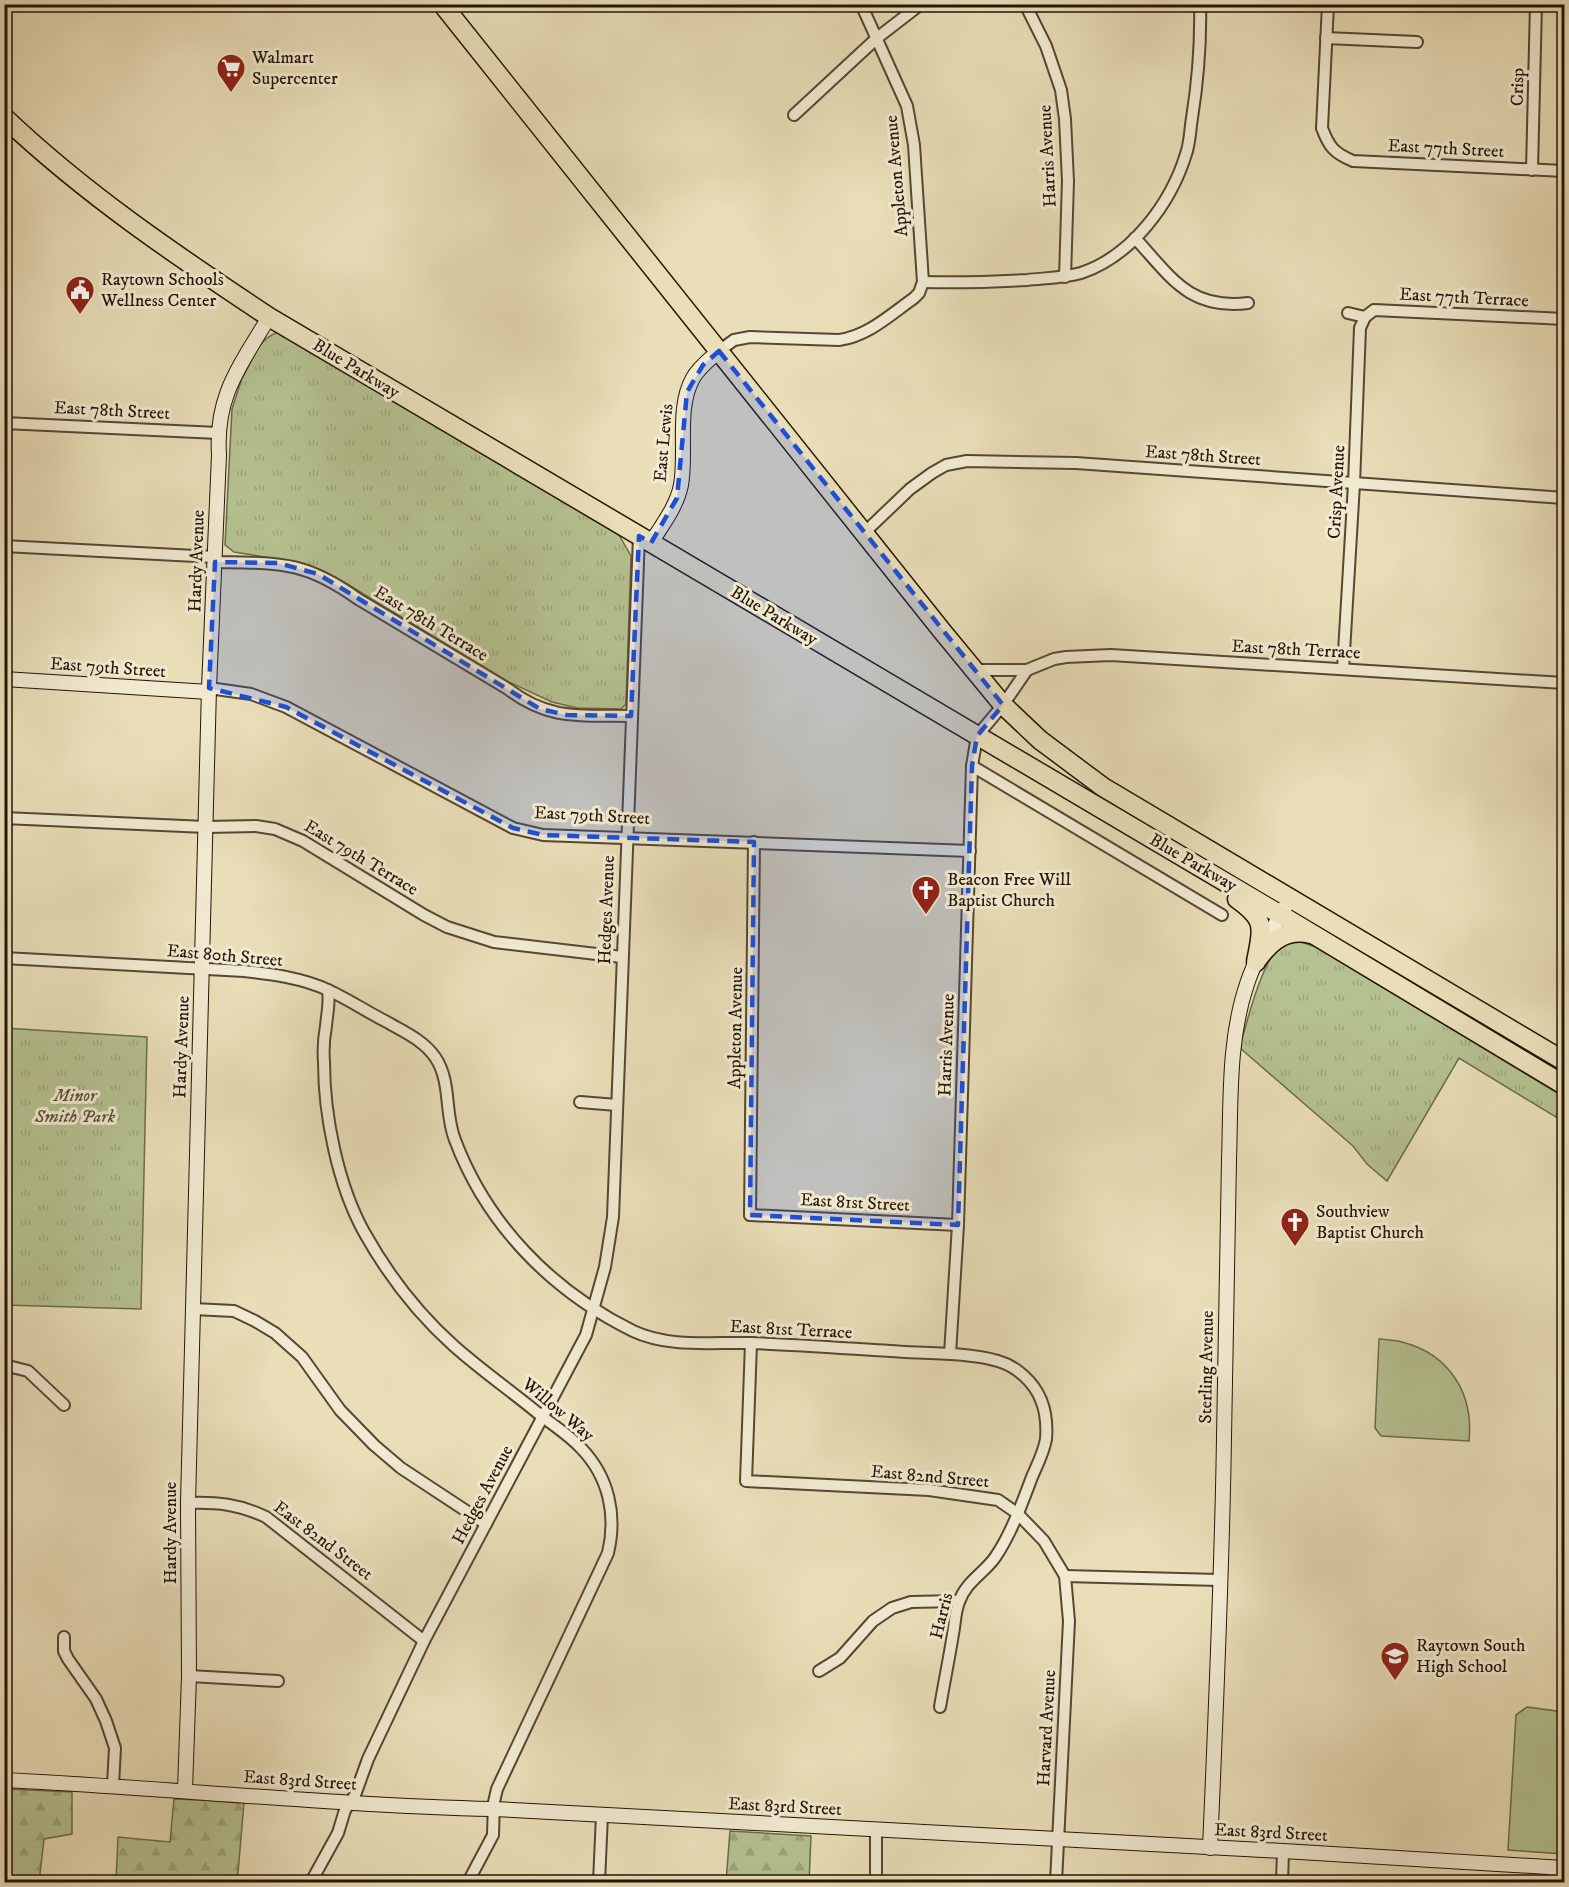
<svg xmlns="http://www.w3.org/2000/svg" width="1569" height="1887" font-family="'IM FELL DW Pica',serif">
<defs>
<pattern id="grass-tufts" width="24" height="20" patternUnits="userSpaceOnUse" patternTransform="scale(1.5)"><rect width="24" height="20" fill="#b5c190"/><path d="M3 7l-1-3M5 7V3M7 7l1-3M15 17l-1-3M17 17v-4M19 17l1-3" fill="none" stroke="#9ca57b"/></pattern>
<pattern id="forest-firs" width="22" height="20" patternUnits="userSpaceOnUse" patternTransform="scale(1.5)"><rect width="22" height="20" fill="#b5c190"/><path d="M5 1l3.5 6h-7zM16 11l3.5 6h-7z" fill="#9ca57b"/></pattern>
</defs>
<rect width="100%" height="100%" fill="#e9deb8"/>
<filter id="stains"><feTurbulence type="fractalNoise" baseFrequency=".00333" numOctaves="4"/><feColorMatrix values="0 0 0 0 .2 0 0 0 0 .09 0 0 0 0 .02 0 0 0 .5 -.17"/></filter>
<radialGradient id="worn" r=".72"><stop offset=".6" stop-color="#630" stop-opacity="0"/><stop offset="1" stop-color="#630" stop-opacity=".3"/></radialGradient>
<g fill="url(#grass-tufts)" stroke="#6c6b4c" stroke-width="1.5">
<path d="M 275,333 L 281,333 L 619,535 L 631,556 L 626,704 L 621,709 L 577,708 L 552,702 L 507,681 L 342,581 L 296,562 L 234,552 L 225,545 L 232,409 L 241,381 L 258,347 L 267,338 Z"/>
<path d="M 1298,941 L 1316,947 L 1564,1097 L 1564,1122 L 1459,1058 L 1387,1181 L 1367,1164 L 1353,1146 L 1241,1049 L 1241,1043 C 1247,1021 1264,953 1284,943 C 1288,941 1294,941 1298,941 Z"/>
<path d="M 4,1028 L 147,1037 L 141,1309 L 5,1305 Z"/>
</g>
<g fill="url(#forest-firs)" stroke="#6c6b4c" stroke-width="1.5">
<path d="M 5,1789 L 72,1792 L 72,1834 L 44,1839 L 39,1882 L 5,1882 Z"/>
<path d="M 174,1799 L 244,1802 L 238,1873 L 231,1882 L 116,1882 L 118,1837 L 170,1842 Z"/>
<path d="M 730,1831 L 811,1836 L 809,1882 L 726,1882 Z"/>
</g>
<g fill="#b5c190" stroke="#6c6b4c" stroke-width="1.5">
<path d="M 1379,1339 C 1387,1340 1395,1340 1402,1342 C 1449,1354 1474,1393 1469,1441 L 1381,1436 L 1375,1428 Z"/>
<path d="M 1527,1707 L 1564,1712 L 1564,1854 L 1508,1850 L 1516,1715 Z"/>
</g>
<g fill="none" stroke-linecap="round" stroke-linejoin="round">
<g stroke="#554733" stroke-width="14">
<g id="street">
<path d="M 1025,4 L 1046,46 L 1061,90 L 1065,119 L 1068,181 L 1065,277"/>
<path d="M 1328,4 L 1322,128 C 1329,147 1334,153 1353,161 L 1564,171"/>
<path d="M 1326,38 L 1417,42"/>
<path d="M 794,115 L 877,38 L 921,4"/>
<path d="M 1532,170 L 1536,4"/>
<path d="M 1135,238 C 1171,277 1189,310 1248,303"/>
<path d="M 923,282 C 958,283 992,282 1027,280 C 1045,278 1064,278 1081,273 C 1132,256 1171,203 1186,154 C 1190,143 1190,130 1192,118 C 1198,80 1201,42 1200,4"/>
<path d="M 1348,313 L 1365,317"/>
<path d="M 719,351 L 734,340 L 750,337 L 839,340 C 868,336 890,315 914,298 L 919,293 L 923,282 L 914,145 L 907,106 L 861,4"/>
<path d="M 4,423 L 218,433"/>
<path d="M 864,533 L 910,489 L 932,473 L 946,465 L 967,461 L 1076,463 L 1564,498"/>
<path d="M 4,546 L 215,557"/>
<path d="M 215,562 C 278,563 304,560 358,599 L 508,689 C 549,721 582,715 631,716"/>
<path d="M 1343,669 L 1354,484 L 1360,328 L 1365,317 L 1374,310 L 1564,319"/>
<path d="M 975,670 L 1027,670 L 1054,659 L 1066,657 L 1111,655 L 1564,683"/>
<path d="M 209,688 L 251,694 L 286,707 L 513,828 L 543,835 L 970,851"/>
<path d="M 972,766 L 1222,915"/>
<path d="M 4,818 L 206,827 L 256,826 L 275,829 L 303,841 L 424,915 L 447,927 L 494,942 L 622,957"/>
<path d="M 4,958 L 244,971 C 272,974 302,978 328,990 C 348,999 367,1012 387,1022 C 404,1032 423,1040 435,1057 C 452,1082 444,1113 455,1140 C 487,1225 552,1291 633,1331 C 669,1348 712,1342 751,1343 C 802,1345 854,1349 905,1352 C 932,1353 972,1353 998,1361 C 1016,1366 1034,1382 1041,1400 C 1046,1412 1047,1426 1046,1439 C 1044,1452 1037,1465 1032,1477 C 1022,1503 1012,1532 996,1556 C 985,1573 966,1581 959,1602 C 955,1612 955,1624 953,1634 C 949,1659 944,1683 940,1707"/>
<path d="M 328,990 C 330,1002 327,1014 326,1026 C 324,1037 323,1050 324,1062 C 324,1116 338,1185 364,1232 C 388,1275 417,1313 454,1346 C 481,1370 511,1391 539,1414 C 553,1425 569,1435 581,1448 C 609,1477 617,1515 608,1553 L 497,1789 L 494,1802 L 493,1835 L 468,1882"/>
<path d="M 580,1102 L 617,1105"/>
<path d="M 750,1215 L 754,842"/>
<path d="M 750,1215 L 958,1225"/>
<path d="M 193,1309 L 234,1311 L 255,1321 L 275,1333 L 302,1357 L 340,1410 L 374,1445 L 401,1468 L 486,1524"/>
<path d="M 751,1343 L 746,1481 L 929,1490 L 998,1500 L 1017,1513 L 1044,1541 L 1065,1576 L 1069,1621 L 1056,1882"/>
<path d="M 950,1354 L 958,1225 L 972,766 L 977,736 L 1003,705 L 1027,670"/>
<path d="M 4,1365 L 28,1371 L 64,1405"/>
<path d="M 188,1503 C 218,1502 238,1504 266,1517 L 424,1641"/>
<path d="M 1065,1576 L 1219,1580"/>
<path d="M 64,1637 L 64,1651 L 68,1659 L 96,1699 L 106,1721 L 115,1748 L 113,1785"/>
<path d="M 819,1671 L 840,1658 L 873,1621 L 892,1608 L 911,1602 L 959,1601"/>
<path d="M 189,1676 L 278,1681"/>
<path d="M 311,1882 L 338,1833 L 345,1810 L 355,1795 L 368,1759 L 424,1641 L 586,1335 L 605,1267 L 613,1217 L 639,536"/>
<path d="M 599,1882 L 602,1815"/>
<path d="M 876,1882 L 876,1830"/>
<path d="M 1282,1882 L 1283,1851"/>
<path d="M 1554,1882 L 1554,1867"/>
</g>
</g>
<g stroke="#241507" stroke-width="16">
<g id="secondary">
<path d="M 651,543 C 662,525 677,506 681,485 C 687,452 676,408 693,378 C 699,367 710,359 719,351"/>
<path d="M 4,679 L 209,692"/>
<path d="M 4,1780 C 168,1788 331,1805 494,1809 L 1283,1851 L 1564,1868"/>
<path d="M 185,1790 L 189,1676 L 188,1503 L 193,1309 L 209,688 L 219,455 C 215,396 240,366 269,317"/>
<path d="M 1210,1848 C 1216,1711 1222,1574 1224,1437 C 1226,1345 1227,1252 1229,1160 C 1231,1101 1228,1040 1247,984 C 1256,957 1271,932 1285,907"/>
</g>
</g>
<g stroke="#241507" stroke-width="21">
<g id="highway">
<path d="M 442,4 L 942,631 L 1003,705 L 1040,740 L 1103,787 L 1564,1061"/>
<path d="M 4,117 C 85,194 177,256 269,317 L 1281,915 L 1564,1085"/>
<path d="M 1237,899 C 1268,921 1262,929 1256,962"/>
<path d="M 1257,960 C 1271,941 1286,928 1311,934"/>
</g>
</g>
<use href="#street" stroke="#f1ead1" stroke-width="10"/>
<use href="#secondary" stroke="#f1ead1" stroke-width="14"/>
<use href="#highway" stroke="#e9deb8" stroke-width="18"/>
</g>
<path fill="#1d4ed8" fill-opacity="0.2" stroke="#1d4ed8" stroke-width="4.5" stroke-dasharray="12 8" stroke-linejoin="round" d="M 719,351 L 1003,705 L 977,736 L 972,766 L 958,1225 L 750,1215 L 754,842 L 543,835 L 513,828 L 286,707 L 209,688 L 215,562 L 278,563 L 318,574 L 540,709 L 567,715 L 631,716 L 639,536 L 651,543 L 677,498 L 687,392 L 703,365 Z"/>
<defs>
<g id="supermarket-pin" transform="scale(1.5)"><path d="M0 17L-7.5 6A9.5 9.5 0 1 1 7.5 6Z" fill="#8f2418" stroke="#f1ead1"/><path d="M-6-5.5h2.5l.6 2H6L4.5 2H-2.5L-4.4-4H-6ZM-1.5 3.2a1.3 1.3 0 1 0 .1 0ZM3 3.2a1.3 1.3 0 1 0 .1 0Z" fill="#fff"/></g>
<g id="civic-pin" transform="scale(1.5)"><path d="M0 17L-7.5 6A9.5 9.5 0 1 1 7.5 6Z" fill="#8f2418" stroke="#f1ead1"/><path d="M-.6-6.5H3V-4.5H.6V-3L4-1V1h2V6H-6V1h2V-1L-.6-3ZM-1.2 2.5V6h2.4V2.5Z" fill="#fff"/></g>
<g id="church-pin" transform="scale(1.5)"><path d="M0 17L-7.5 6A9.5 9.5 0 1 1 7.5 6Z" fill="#8f2418" stroke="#f1ead1"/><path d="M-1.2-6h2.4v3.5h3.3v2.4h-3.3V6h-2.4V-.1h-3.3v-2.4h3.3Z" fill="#fff"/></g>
<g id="school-pin" transform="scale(1.5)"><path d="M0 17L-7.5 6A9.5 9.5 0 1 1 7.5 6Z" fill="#8f2418" stroke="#f1ead1"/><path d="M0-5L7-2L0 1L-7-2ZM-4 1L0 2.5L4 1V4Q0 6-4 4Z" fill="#fff"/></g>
</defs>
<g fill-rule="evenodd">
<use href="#supermarket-pin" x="231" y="68"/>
<use href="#civic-pin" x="80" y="290"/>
<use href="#church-pin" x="926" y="890"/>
<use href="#church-pin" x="1295" y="1222"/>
<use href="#school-pin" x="1395" y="1656"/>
</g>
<g text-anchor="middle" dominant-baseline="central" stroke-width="6" stroke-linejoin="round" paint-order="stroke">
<g font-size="18" fill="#241507" stroke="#f1ead1" text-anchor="start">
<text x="252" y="58">Walmart<tspan x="252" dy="21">Supercenter</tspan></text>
<text x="101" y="280">Raytown Schools<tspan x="101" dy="21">Wellness Center</tspan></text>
<text x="947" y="880">Beacon Free Will<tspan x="947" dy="21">Baptist Church</tspan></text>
<text x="1316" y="1212">Southview<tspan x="1316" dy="21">Baptist Church</tspan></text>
<text x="1416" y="1646">Raytown South<tspan x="1416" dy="21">High School</tspan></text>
</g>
<g font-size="18" fill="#241507" stroke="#f1ead1">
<text transform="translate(1518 87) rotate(-89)">Crisp</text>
<text transform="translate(1446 149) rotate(3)">East 77th Street</text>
<text transform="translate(1048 156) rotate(-93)">Harris Avenue</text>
<text transform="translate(897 176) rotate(-95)">Appleton Avenue</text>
<text transform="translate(1464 298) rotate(3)">East 77th Terrace</text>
<text transform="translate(356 369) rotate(31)">Blue Parkway</text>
<text transform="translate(112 411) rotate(3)">East 78th Street</text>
<text transform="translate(664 443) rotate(-85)">East Lewis</text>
<text transform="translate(1203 456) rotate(4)">East 78th Street</text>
<text transform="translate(1337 492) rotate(-87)">Crisp Avenue</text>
<text transform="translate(197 561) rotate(-88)">Hardy Avenue</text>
<text transform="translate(774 616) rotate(31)">Blue Parkway</text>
<text transform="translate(431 624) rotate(31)">East 78th Terrace</text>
<text transform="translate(1296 650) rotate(3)">East 78th Terrace</text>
<text transform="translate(108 668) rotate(4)">East 79th Street</text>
<text transform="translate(592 816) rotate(3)">East 79th Street</text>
<text transform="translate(361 858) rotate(31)">East 79th Terrace</text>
<text transform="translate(1193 863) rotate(30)">Blue Parkway</text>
<text transform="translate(607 910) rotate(-88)">Hedges Avenue</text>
<text transform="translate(225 956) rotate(5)">East 80th Street</text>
<text transform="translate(736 1028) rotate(-89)">Appleton Avenue</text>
<text transform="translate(947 1045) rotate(-88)">Harris Avenue</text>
<text transform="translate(182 1047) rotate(-88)">Hardy Avenue</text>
<text transform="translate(855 1203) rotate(3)">East 81st Street</text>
<text transform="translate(791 1330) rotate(3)">East 81st Terrace</text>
<text transform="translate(1207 1367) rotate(-89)">Sterling Avenue</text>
<text transform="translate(558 1410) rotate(40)">Willow Way</text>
<text transform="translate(930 1477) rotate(5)">East 82nd Street</text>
<text transform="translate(483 1495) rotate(-62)">Hedges Avenue</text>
<text transform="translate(171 1533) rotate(-90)">Hardy Avenue</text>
<text transform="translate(323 1541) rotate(37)">East 82nd Street</text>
<text transform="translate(942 1616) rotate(-76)">Harris</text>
<text transform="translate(1047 1728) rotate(-87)">Harvard Avenue</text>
<text transform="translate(300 1781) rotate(4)">East 83rd Street</text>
<text transform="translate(785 1807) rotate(3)">East 83rd Street</text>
<text transform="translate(1271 1833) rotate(3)">East 83rd Street</text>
</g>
<g font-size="18" font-style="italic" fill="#575137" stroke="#f1ead1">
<text x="75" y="1096">Minor<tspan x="75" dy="21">Smith Park</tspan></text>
</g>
</g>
<rect width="1569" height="1887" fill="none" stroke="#e9deb8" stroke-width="24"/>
<rect x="6" y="6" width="1557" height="1875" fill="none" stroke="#241507" stroke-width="3"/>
<rect x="12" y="12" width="1545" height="1863" fill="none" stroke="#241507" stroke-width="1.5"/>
<rect width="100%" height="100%" filter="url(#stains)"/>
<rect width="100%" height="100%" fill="url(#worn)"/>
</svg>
